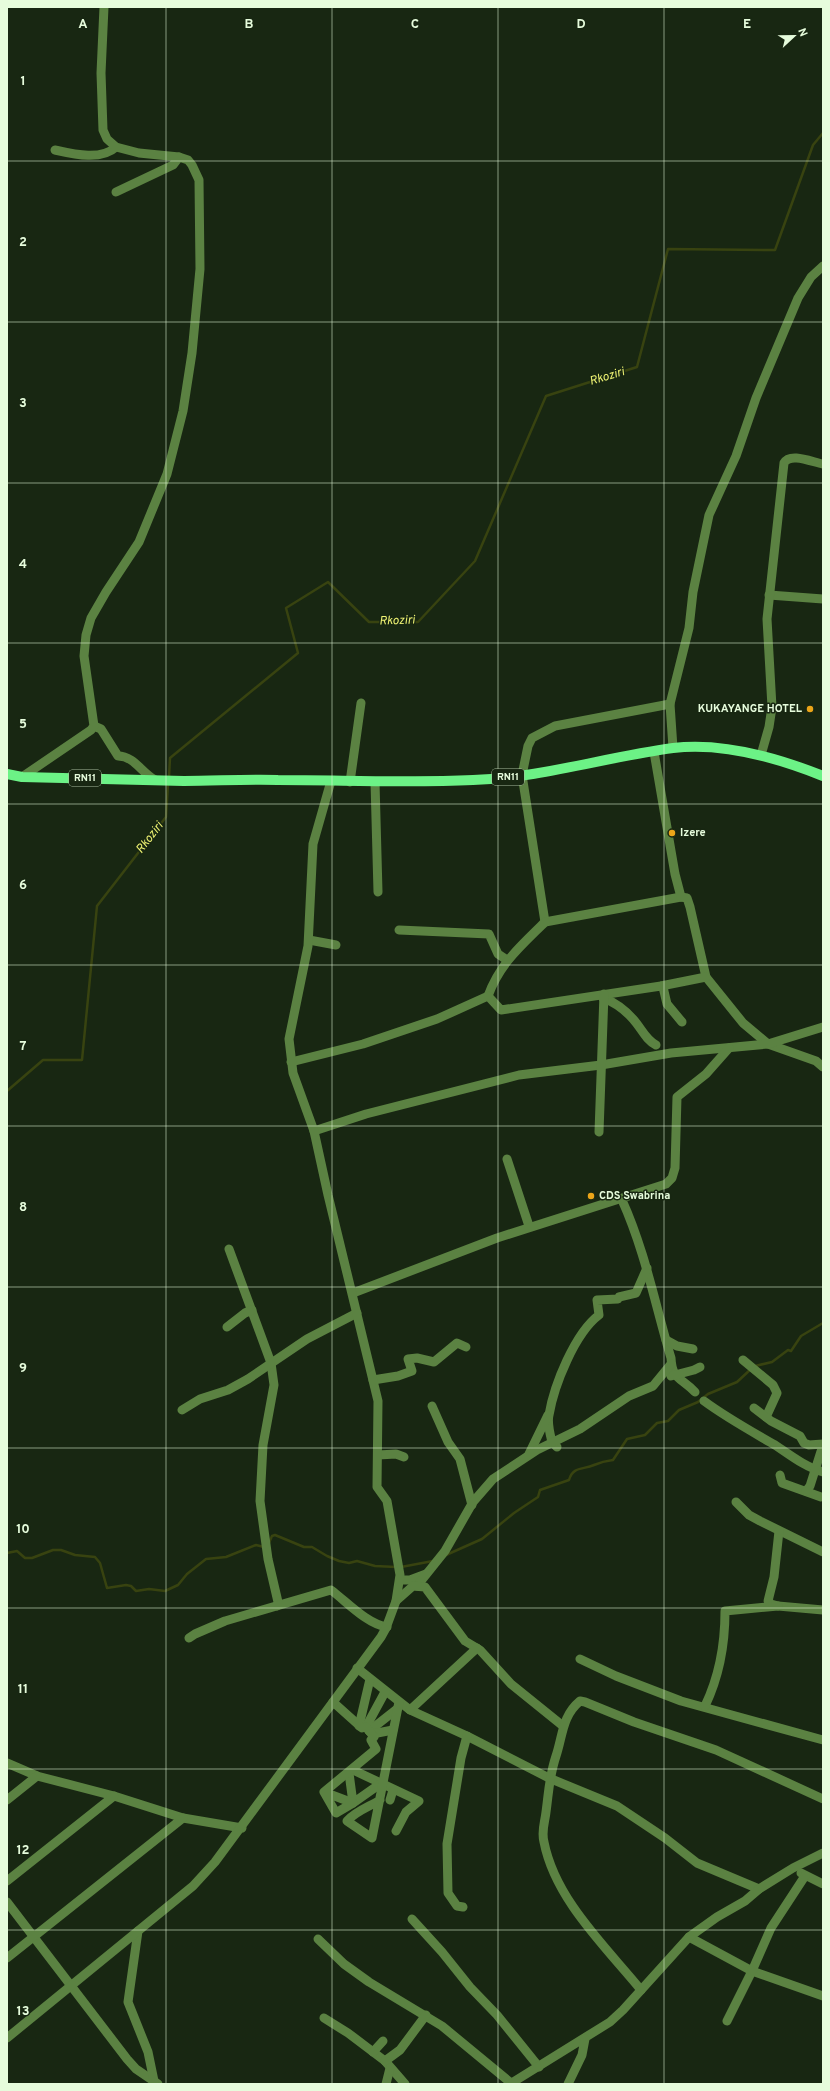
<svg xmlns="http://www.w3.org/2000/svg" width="830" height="2091" font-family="Overpass,sans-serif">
<rect width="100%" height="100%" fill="#182712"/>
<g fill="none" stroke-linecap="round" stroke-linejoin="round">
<g stroke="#384310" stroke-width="2.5">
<path d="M 169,777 L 170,758 L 298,653 L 286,608 L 328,582 L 369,622 L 418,622 L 475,561 L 546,396 L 637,367 L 668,249 L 775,250 L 813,145 L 823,133"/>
<path d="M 7,1091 L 43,1060 L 82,1060 L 97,906 L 166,817 L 168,784"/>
<path d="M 755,1366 L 772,1362 L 788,1350 L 791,1351 L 801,1336 L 823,1323"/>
<path d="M 268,1545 L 272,1536 L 275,1535 L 304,1547 L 312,1547 L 327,1556 L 339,1561 L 349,1563 L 357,1561 L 375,1566 L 396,1567"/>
<path d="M 7,1553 L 17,1551 L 25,1558 L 32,1558 L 53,1550 L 61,1550 L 75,1555 L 95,1557 L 100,1563 L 107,1588 L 126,1585 L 131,1586 L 136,1591 L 149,1589 L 165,1591 L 178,1585 L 187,1574 L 206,1559 L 226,1557 L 256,1545 L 264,1547"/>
<path d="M 446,1555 L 482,1539 L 514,1513 L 538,1497 L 540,1490 L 569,1480 C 573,1466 583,1470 594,1465 C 601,1462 605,1461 613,1460 L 627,1439 L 645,1435 L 657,1423 L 668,1421 L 679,1410 L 698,1402 L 708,1394 L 737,1382 L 751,1369"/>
<path d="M 401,1567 L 433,1561"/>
</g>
<g stroke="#5b8242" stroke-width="9">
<path d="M 55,150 C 73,154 101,161 116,147"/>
<path d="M 116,192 L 173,165 L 179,157"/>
<path d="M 769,595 L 823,599"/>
<path d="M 670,704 L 555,726 L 532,738 L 528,746 L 522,775 L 545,922 L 681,897"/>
<path d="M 94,726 L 101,729 L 118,756 C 134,756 141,772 155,780"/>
<path d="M 673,748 L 670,704 L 689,628 L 693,592 L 709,515 L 736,456 L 756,398 L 798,298 L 811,277 L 823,266"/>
<path d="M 654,752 L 675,874 L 681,897 L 687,898 L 690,907 L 706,977 L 743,1023 L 768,1044 L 816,1061 L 823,1067"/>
<path d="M 761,755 L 769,727 L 772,707 L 767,619 L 784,463 C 790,452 812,462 823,464"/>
<path d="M 22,777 L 91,730 L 94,726 L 84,656 L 86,635 L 91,618 L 106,592 L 139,542 L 167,474 L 183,411 L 192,353 L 200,269 L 199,180 L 192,165 L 188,160 L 179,157 L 139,153 L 116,147 L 107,139 L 103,130 L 101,73 L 104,7"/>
<path d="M 350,782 L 361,703"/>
<path d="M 375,782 L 378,892"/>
<path d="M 399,930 L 489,934 L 498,954 L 507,960"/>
<path d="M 309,940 L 336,945"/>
<path d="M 661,986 L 663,987 L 667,1004 L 682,1022"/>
<path d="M 488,996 C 500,963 521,946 545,922"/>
<path d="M 603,998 C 614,1002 625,1010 633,1019 C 642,1029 645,1039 656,1045"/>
<path d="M 291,1062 L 363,1044 L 437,1019 L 488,996 L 501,1010 L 661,986 L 706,977"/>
<path d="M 314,1131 L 366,1114 L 519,1075 L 601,1065 L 671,1053 L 768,1044 L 823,1027"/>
<path d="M 599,1132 L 604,994"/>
<path d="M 507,1159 L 529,1226"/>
<path d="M 622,1200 C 645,1251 655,1304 671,1358 C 672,1380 681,1377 695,1392"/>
<path d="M 229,1249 L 271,1363 L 274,1385 L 263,1445 L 260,1501 L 268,1559 L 278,1602 L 277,1606"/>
<path d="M 353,1293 L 497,1238 L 666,1184 L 672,1178 L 675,1168 L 677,1097 L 706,1074 L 729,1048"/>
<path d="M 227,1327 L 245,1313 L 252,1310"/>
<path d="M 666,1340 L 677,1346 L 693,1349"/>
<path d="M 743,1360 L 773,1385 L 777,1393 L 766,1417"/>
<path d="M 671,1376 L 694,1370 L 700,1367"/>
<path d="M 373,1380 L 398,1376 L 412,1371 L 408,1359 L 417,1358 L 434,1362 L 457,1343 L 466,1347"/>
<path d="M 704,1401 C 727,1418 751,1431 775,1445 C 790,1455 805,1467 823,1472"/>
<path d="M 432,1406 L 448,1442 L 460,1459 L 472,1505"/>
<path d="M 754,1408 L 771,1421 L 800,1436 L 804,1443 L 809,1445 L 823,1444"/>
<path d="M 182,1410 L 200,1399 L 228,1390 L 248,1379 L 307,1339 L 357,1313"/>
<path d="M 557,1447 L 552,1442 C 550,1434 547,1423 549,1415 C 554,1385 575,1333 599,1315 L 597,1300 L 618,1299 L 619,1297 L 636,1293 L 647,1268"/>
<path d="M 529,1454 L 548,1415"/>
<path d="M 378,1455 L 396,1454 L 404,1457"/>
<path d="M 780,1475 L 782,1483 L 821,1497"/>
<path d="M 806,1491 L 810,1486 L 823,1445"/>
<path d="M 736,1502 L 749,1515 L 760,1521 L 823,1552"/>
<path d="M 779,1531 L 774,1577 L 768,1601 L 771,1604 L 778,1606 L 823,1610"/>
<path d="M 400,1580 L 410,1580 L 426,1574"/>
<path d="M 417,1586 L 445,1551 L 473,1502 L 493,1479 L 537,1450 L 580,1429 L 629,1396 L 653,1386 L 671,1364"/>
<path d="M 396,1601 L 413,1586 L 425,1587 L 465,1641 L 480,1650 L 511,1684 L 563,1726"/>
<path d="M 189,1638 L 195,1634 L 225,1621 L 331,1590 C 347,1602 367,1624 387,1627"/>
<path d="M 580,1659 L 616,1676 L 681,1701 L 823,1740"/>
<path d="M 357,1668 L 410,1710 L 467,1736 L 549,1778 L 617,1806 L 665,1838 L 697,1863 L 759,1889"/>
<path d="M 705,1706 C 719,1677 725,1643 725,1611 L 778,1606"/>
<path d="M 410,1710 L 477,1648"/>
<path d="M 359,1726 L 370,1679"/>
<path d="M 366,1727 L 385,1692"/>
<path d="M 369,1731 L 397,1709"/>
<path d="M 372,1734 L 393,1730"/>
<path d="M 7,1763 L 37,1776 L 114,1796 L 183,1818 L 242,1828"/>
<path d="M 353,1770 L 419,1801 L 406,1812 L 396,1831"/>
<path d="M 349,1773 L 353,1803 L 380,1784"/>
<path d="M 324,1792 L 353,1803 L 336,1813 L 324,1792 L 376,1749 L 371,1740 L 374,1737 L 366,1727 L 362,1728 L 333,1702"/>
<path d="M 7,1800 L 37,1776"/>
<path d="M 380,1800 C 369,1807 356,1811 347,1821 L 372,1838 L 399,1702"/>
<path d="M 390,1800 L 393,1790"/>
<path d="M 801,1873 L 823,1884"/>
<path d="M 7,1881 L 114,1796"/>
<path d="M 7,1902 L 127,2059 L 136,2069 L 158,2084"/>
<path d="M 463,1907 L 457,1906 L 448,1893 L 447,1844 L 461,1758 L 467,1736"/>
<path d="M 412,1919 L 442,1952 L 470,1987 L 497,2015 L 539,2067"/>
<path d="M 138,1931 L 128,2002 L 148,2052 L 154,2081"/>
<path d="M 689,1937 L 752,1971 L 823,1996"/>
<path d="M 318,1939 L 344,1964 L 369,1982 L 442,2026 L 511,2083"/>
<path d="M 7,1958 L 183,1818"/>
<path d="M 641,1990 C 605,1946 555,1899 544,1842 C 541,1831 545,1822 546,1812 C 549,1790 549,1777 556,1756 C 563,1735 562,1716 580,1701 L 585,1702 L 634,1722 L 716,1750 L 823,1799"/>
<path d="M 324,2018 L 348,2033 L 385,2061 L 405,2084"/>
<path d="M 727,2021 L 752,1971 L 771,1928 L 805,1876"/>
<path d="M 7,2038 L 193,1886 L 215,1862 L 381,1637 L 386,1628 L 396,1601 L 400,1575 L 387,1501 L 377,1487 L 378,1401 L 328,1195 L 314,1131 L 293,1073 L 289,1039 L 308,946 L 313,844 L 331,781"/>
<path d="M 373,2052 L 383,2041"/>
<path d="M 385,2061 L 400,2050 L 426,2015"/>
<path d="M 386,2084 L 390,2068"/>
<path d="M 510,2084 L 610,2022 L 623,2010 L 689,1937 L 717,1917 L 745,1901 L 759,1889 L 793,1868 L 823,1853"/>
<path d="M 568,2084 L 582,2055 L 585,2039"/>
</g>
<path stroke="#6cf286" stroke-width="10" d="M 7,774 L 22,777 C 76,778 130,780 184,781 C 215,781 247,779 278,780 C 343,780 407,783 473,780 C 540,778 606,757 673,748 C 722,742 778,758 823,776"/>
</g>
<path fill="none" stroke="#e6fcdc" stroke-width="1" stroke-opacity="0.55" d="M 166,7 L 166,2084M 332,7 L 332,2084M 498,7 L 498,2084M 664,7 L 664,2084M 7,161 L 823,161M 7,322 L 823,322M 7,483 L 823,483M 7,643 L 823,643M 7,804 L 823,804M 7,965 L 823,965M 7,1126 L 823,1126M 7,1287 L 823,1287M 7,1448 L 823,1448M 7,1608 L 823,1608M 7,1769 L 823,1769M 7,1930 L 823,1930"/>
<g fill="#eba519" stroke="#182712" stroke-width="1.5">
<circle cx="810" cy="709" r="4"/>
<circle cx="672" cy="833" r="4"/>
<circle cx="591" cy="1196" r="4"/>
</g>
<g text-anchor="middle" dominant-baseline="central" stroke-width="3" stroke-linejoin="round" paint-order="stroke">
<g fill="#182712" stroke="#a8bc9f" stroke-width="1">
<rect x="492" y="769" width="32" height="16" rx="3"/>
<rect x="69" y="770" width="32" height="16" rx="3"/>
</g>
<g font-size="10" font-weight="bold" fill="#e6fcdc">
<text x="508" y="777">RN11</text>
<text x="85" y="778">RN11</text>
</g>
<g font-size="11" font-weight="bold" fill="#e6fcdc" stroke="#182712" text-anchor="start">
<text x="802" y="709" text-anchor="end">KUKAYANGE HOTEL</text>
<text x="680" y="833">Izere</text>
<text x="599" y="1196">CDS Swabrina</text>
</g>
<g font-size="12" font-style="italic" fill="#eff373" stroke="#182712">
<text transform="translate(607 377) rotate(-17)">Rkoziri</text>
<text transform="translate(397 621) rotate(-2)">Rkoziri</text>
<text transform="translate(150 838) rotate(-52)">Rkoziri</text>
</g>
</g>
<g font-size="13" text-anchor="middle" font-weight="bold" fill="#e6fcdc" stroke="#182712" stroke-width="3" stroke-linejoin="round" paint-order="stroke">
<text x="83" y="28">A</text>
<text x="249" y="28">B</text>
<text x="415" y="28">C</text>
<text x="581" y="28">D</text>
<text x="747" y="28">E</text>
<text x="23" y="85">1</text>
<text x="23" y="246">2</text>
<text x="23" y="407">3</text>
<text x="23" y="568">4</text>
<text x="23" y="728">5</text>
<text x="23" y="889">6</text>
<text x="23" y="1050">7</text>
<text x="23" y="1211">8</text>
<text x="23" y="1372">9</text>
<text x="23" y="1533">10</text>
<text x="23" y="1693">11</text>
<text x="23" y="1854">12</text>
<text x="23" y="2015">13</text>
</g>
<rect width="830" height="2091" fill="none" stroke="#e6fcdc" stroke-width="16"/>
<g transform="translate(794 36) rotate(68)" stroke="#182712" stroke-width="3" paint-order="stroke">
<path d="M0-3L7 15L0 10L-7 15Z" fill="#e6fcdc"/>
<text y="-6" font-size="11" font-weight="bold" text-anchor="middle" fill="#e6fcdc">N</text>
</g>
</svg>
